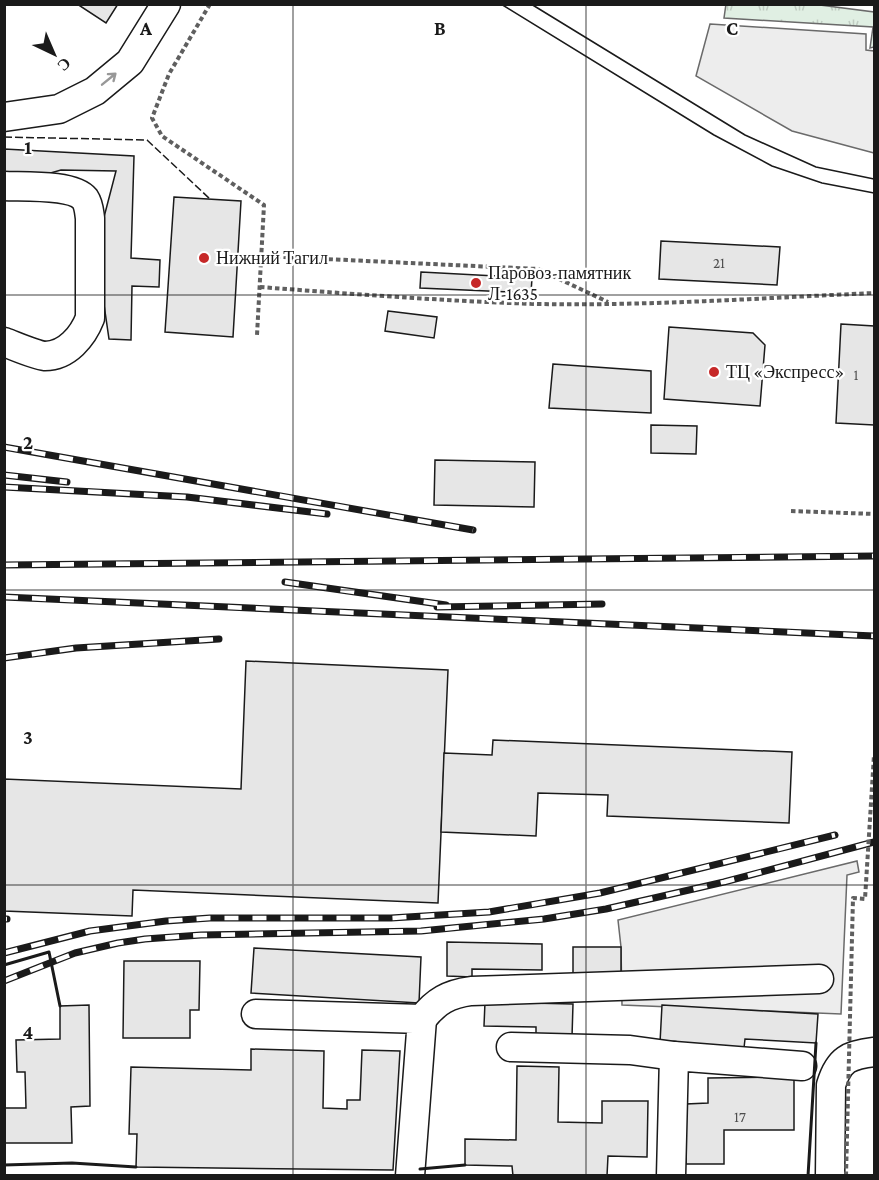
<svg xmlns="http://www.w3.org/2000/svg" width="879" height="1180" font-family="'Crimson Pro',serif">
<defs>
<pattern id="grass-tufts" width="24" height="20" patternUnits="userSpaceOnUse" patternTransform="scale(1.5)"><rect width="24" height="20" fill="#e0efe3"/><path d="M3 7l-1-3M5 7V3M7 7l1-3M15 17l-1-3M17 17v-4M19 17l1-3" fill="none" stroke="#c0ccc2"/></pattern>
</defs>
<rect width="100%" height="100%" fill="#fff"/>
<path fill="url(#grass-tufts)" stroke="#6a6a6a" stroke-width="1.5" d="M 726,4 L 812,4 L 874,12 L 874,47 L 870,48 L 873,27 L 724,18 Z"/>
<g fill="#ededed" stroke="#6a6a6a" stroke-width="1.5">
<path d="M 710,24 L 866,34 L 866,50 L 874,51 L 874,153 L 792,131 L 696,76 Z"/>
<path d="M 857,861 L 859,872 L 847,875 L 841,1014 L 622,1005 L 621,947 L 618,920 Z"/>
</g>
<g fill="#e6e6e6" stroke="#1a1a1a" stroke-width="1.5">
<path d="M 77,4 L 118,4 L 106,23 Z"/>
<path d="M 4,149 L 134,156 L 131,258 L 160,260 L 159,287 L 132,286 L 131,340 L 109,339 L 98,263 L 103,221 L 116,171 L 61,170 L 26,180 L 4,180 Z"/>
<path d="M 174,197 L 241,201 L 233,337 L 165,332 Z"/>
<path d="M 661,241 L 780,247 L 777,285 L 659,279 Z"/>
<path d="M 421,272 L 532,278 L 531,293 L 420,288 Z"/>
<path d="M 388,311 L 437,317 L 434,338 L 385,331 Z"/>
<path d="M 841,324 L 874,326 L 874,425 L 836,423 Z"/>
<path d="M 669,327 L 753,333 L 765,345 L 760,406 L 664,399 Z"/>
<path d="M 553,364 L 651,371 L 651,413 L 549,408 Z"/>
<path d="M 651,425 L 697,426 L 696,454 L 651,453 Z"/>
<path d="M 435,460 L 535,462 L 534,507 L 434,505 Z"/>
<path d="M 246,661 L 448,670 L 438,903 L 133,890 L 132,916 L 4,911 L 4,779 L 241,789 Z"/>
<path d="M 493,740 L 792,752 L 789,823 L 607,816 L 608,795 L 538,793 L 536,836 L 441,832 L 444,753 L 492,755 Z"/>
<path d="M 447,942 L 542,944 L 542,970 L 472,969 L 472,977 L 447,976 Z"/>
<path d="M 573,947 L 621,947 L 621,978 L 573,979 Z"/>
<path d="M 254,948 L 421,957 L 419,1003 L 251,993 Z"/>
<path d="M 124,961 L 200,961 L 199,1010 L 190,1010 L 190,1038 L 123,1038 Z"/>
<path d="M 485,1002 L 573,1004 L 572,1037 L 536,1036 L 536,1027 L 484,1026 Z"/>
<path d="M 89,1005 L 90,1106 L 71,1107 L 72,1143 L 4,1143 L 4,1108 L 26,1108 L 25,1072 L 17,1072 L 16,1040 L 60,1039 L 60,1006 Z"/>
<path d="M 662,1005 L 818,1014 L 816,1043 L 745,1039 L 744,1048 L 660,1043 Z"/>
<path d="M 251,1049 L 324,1051 L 323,1108 L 347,1109 L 347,1100 L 360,1100 L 362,1050 L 400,1051 L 393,1170 L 136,1167 L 137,1134 L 129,1134 L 131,1067 L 251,1070 Z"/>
<path d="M 517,1066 L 559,1067 L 558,1122 L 602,1123 L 602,1101 L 648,1101 L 647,1157 L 608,1156 L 607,1176 L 513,1176 L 512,1166 L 465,1165 L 465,1139 L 516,1140 Z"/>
<path d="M 794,1077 L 794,1130 L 724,1130 L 724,1164 L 686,1164 L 686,1104 L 708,1103 L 708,1078 Z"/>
</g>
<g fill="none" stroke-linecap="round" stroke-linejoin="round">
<g stroke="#1a1a1a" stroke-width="31">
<g id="minor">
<path d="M 4,117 L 59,109 L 95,91 L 130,62 L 166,4"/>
<path d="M 4,186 C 23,187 73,184 85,199 C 89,205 89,212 90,218 L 90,318 C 83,336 67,356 45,356 C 35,355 15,346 4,342"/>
<path d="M 256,1014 L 422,1019 L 410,1176"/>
<path d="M 422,1019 C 436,1001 449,994 471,991 L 819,979"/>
<path d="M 511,1047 L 630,1050 L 674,1056"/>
<path d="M 671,1176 L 674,1056 L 802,1066"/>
<path d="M 830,1176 L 831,1085 C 839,1059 849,1055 874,1052"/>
</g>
</g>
<g stroke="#5f5f5f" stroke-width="4" stroke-dasharray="4.5 3" stroke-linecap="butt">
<path d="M 210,4 L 169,74 L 152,118 L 162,136 L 264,205 L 257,335"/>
<path d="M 261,256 L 538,269 L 608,302"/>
<path d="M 260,287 C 352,294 444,301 537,304 C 649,306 762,298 874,293"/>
<path d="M 791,511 L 874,514"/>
</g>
<use href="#minor" stroke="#fff" stroke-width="28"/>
<g stroke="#1a1a1a" stroke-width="1.5">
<path d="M 501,4 L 714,135 L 772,166 L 822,183 L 874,193"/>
<path d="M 531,4 L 745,135 L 816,167 L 874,179"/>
</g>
<g stroke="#1a1a1a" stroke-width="7">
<g id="rail">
<path d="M 4,447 L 473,530"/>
<path d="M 4,475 L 67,482"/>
<path d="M 4,487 L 187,497 L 327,514"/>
<path d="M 4,565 L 874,556"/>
<path d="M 285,582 L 446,605"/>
<path d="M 4,597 L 874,636"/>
<path d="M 437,607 L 602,604"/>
<path d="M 4,658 L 76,648 L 219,639"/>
<path d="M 4,919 L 7,919"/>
<path d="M 4,953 L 90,931 L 166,921 L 210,918 L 391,918 L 489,912 L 600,893 L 835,835"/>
<path d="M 4,981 L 75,953 L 118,943 L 145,939 L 201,935 L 421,931 L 544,919 L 606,909 L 724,882 L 874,842"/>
</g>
</g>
<use href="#rail" stroke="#fff" stroke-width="4.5" stroke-dasharray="14" stroke-linecap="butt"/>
<path stroke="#5f5f5f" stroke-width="4" stroke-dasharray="4.5 3" stroke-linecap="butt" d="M 846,1176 L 853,898 L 865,899 L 874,755"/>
<path stroke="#1a1a1a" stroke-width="1.5" stroke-dasharray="8 3" stroke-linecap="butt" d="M 4,137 L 147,140 L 210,199"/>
<g stroke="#1a1a1a" stroke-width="3">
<path d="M 4,965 L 49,952 L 60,1006"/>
<path d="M 4,1165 L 72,1163 L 136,1167"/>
<path d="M 420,1169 L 465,1165"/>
<path d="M 808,1176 L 816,1043"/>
</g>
</g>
<defs><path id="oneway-shaft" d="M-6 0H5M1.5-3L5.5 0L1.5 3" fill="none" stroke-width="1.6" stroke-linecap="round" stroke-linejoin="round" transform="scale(1.5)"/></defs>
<use stroke="#989898" href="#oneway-shaft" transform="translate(109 79) rotate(-39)"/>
<path fill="none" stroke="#1a1a1a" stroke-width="1.5" stroke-opacity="0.55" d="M 293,4 L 293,1176M 586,4 L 586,1176M 4,295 L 874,295M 4,590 L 874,590M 4,885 L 874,885"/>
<g fill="#c62828" stroke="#fff" stroke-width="2">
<circle cx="204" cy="258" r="6"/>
<circle cx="476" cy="283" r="6"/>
<circle cx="714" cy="372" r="6"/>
</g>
<g text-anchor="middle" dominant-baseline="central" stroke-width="4.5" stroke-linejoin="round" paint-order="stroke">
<g font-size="15" fill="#4d4d4d">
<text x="719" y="263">21</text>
<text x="856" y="375">1</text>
<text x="740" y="1117">17</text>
</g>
<g font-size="18" fill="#1a1a1a" stroke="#fff" text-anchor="start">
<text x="216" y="258">Нижний Тагил</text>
<text x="488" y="273">Паровоз-памятник<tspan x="488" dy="21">Л-1635</tspan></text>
<text x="726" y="372">ТЦ «Экспресс»</text>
</g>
</g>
<g font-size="20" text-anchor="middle" font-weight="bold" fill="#1a1a1a" stroke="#fff" stroke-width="4.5" stroke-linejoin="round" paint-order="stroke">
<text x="146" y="35">A</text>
<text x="440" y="35">B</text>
<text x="732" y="35">C</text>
<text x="28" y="154">1</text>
<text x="28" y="449">2</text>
<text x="28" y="744">3</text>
<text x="28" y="1039">4</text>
</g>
<rect width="879" height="1180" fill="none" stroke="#1a1a1a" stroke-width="12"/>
<g transform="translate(54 54) rotate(136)" stroke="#ffffff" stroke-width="4.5" paint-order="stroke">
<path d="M0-4.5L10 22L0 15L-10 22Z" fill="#1a1a1a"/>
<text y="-9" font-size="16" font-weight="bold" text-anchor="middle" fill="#1a1a1a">С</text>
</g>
</svg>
